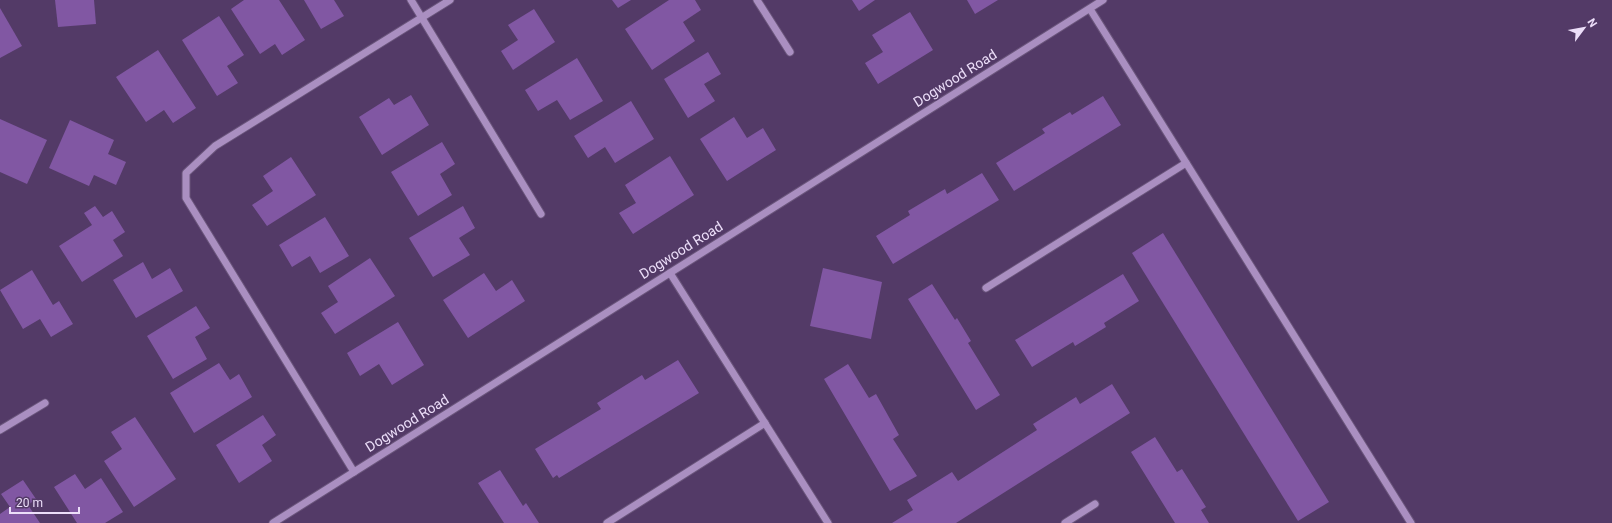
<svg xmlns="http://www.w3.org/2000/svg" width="1612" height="523" font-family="Roboto,sans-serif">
<rect width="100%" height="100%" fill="#533a67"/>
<g fill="#8157a3">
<path d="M 55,0 L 94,0 L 96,24 L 58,27 Z"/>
<path d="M 244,0 L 279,0 L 305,40 L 282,55 L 275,44 L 260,54 L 231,9 Z"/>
<path d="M 304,0 L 334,0 L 344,16 L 321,29 Z"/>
<path d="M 612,0 L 631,0 L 618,8 Z"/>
<path d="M 669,0 L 695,0 L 701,10 L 683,22 L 695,41 L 652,70 L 625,29 Z"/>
<path d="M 852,0 L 875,0 L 859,11 Z"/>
<path d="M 967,0 L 998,0 L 975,14 Z"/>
<path d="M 0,8 L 22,46 L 0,58 Z"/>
<path d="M 534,9 L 555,42 L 513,70 L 501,51 L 518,40 L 508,25 Z"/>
<path d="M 910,12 L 933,50 L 878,84 L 865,63 L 883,52 L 872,35 Z"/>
<path d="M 219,16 L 244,55 L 227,66 L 238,83 L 217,96 L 182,40 Z"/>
<path d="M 158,50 L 196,108 L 173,123 L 164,110 L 146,122 L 116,77 Z"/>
<path d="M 708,52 L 721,74 L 704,84 L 715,101 L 688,118 L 664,79 Z"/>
<path d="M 577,58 L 603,101 L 570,120 L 557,100 L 538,111 L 525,90 Z"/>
<path d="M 411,95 L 429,125 L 382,155 L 359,117 L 389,98 L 394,105 Z"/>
<path d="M 1103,96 L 1121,125 L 1014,191 L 996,163 L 1045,133 L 1042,129 L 1070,112 L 1072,115 Z"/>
<path d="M 631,101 L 654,139 L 615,163 L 605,147 L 588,158 L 574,136 Z"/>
<path d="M 734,117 L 747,138 L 763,128 L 776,150 L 727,181 L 700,139 Z"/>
<path d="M 0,119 L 47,140 L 27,184 L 0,172 Z"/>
<path d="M 70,120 L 114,140 L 108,154 L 126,162 L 116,185 L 94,175 L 89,186 L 49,168 Z"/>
<path d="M 442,142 L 455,164 L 440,174 L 452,195 L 418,216 L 391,172 Z"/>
<path d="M 670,156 L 694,195 L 633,234 L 619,213 L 636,203 L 625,185 Z"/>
<path d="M 291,157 L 316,195 L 267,226 L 252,205 L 273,191 L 263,176 Z"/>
<path d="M 982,173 L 999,200 L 893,264 L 876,236 L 910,215 L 908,211 L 945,189 L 947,194 Z"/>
<path d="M 95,206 L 103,217 L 112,211 L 125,232 L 113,240 L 123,256 L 82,282 L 59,246 L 92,225 L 84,213 Z"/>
<path d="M 463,206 L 475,228 L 459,238 L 470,255 L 433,277 L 409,238 Z"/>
<path d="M 325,217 L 349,256 L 320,273 L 310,256 L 292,267 L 279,245 Z"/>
<path d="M 1163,233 L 1329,502 L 1298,521 L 1132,253 Z"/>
<path d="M 370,258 L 395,296 L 335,334 L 321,313 L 338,302 L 328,286 Z"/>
<path d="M 143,262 L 152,279 L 170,268 L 183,291 L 136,318 L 113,280 Z"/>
<path d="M 823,268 L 882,282 L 871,339 L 810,326 Z"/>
<path d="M 32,270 L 53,305 L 59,301 L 73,324 L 51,337 L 40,319 L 23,329 L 0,290 Z"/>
<path d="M 484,273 L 496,291 L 512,280 L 525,301 L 468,338 L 443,300 Z"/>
<path d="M 1123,274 L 1139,301 L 1104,323 L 1106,327 L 1075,346 L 1073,342 L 1032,367 L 1015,340 Z"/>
<path d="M 932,284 L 955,320 L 957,318 L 971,341 L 968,343 L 1000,395 L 976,410 L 908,299 Z"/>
<path d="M 196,306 L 210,328 L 195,337 L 207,359 L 173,379 L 147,336 Z"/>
<path d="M 398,322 L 424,365 L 392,385 L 379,364 L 360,376 L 347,353 Z"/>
<path d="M 678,360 L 699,393 L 559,478 L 557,475 L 553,478 L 535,449 L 601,409 L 597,403 L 642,375 L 645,380 Z"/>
<path d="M 219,363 L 230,380 L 239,374 L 252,397 L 194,433 L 170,393 Z"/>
<path d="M 848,364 L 869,398 L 876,394 L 899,435 L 893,439 L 917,476 L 890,491 L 824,379 Z"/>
<path d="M 1112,384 L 1130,413 L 956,523 L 892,523 L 913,510 L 907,500 L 952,472 L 958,481 L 1037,430 L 1033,424 L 1076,397 L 1080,404 Z"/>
<path d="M 263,415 L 276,435 L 262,445 L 272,461 L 239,483 L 216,445 Z"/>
<path d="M 135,417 L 176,479 L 134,507 L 104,461 L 122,449 L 111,432 Z"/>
<path d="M 1155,437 L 1177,472 L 1182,469 L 1206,507 L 1201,510 L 1209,523 L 1175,523 L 1131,452 Z"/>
<path d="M 500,470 L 523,506 L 526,503 L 539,523 L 504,523 L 478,483 Z"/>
<path d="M 75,474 L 85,489 L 101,478 L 123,512 L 105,523 L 77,523 L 54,487 Z"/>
<path d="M 23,480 L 36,499 L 28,505 L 40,523 L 0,523 L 0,514 L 10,507 L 1,494 Z"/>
</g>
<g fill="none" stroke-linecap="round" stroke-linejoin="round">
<g stroke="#6a557b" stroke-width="9">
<g id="minor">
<path d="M 411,0 L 541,214"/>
<path d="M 757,0 L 790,52"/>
<path d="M 1090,9 L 1411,523"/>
<path d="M 670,273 L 828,523"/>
<path d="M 986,288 L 1186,163"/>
<path d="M 0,430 L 45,403"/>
<path d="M 354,472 L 186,198 L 186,173 L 215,146 L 450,0"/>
<path d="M 273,523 L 1103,0"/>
<path d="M 607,523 L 765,423"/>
<path d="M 1065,523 L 1095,504"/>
</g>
</g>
<use href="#minor" stroke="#aa8fc1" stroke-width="7"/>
</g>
<g text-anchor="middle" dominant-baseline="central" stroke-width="3" stroke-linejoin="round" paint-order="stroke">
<g font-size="14" fill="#ecdef9" stroke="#533a67">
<text transform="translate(955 78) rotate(-32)">Dogwood Road</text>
<text transform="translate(681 250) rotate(-32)">Dogwood Road</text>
<text transform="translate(407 423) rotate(-32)">Dogwood Road</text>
</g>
</g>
<g transform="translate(1584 28) rotate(58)" stroke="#533a67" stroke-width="3" paint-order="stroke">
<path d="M0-3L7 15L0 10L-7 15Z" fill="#ecdef9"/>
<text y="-6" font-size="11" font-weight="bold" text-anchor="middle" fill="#ecdef9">N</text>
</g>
<path d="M10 507v6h69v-6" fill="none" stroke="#ecdef9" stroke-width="2"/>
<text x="16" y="507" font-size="12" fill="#ecdef9" stroke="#533a67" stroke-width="3" paint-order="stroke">20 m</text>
</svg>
